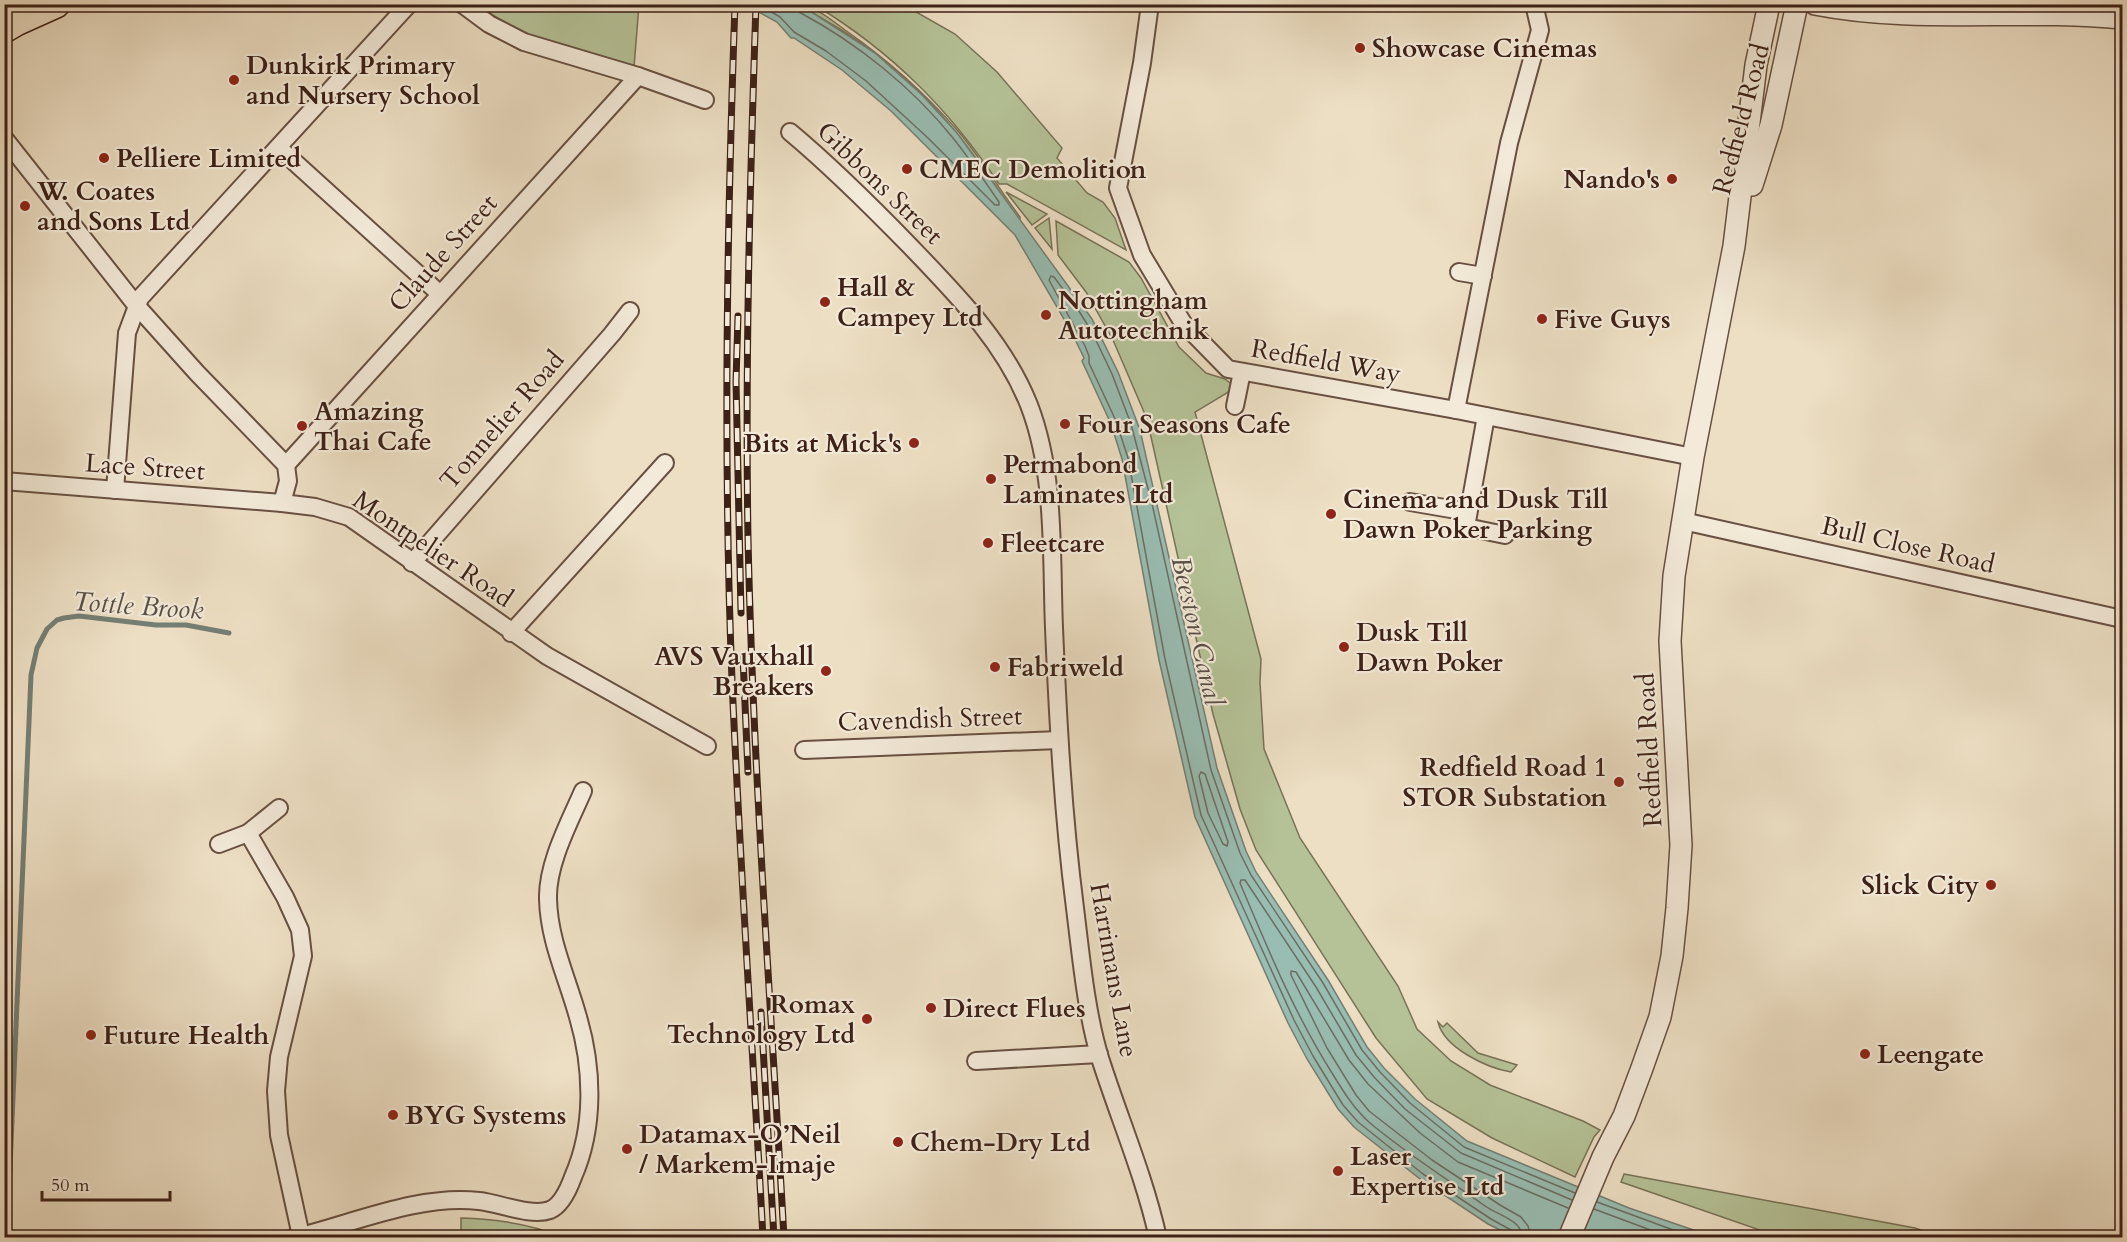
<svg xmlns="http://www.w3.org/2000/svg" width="2127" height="1242" font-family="Cardo,serif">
<rect width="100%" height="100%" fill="#eddfc4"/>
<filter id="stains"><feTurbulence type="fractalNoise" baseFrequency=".00333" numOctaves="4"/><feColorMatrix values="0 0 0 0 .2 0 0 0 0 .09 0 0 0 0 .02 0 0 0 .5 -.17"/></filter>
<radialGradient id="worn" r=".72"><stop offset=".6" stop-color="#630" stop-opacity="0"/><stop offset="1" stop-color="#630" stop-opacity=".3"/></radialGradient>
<g fill="#b5c297" stroke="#787257" stroke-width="1.5">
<path d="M 477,5 L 639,5 L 634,67 L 547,44 L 505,23 Z"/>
<path d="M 797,5 C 813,4 833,21 845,30 C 887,59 925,93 958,131 C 981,158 999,189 1020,217 L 1020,221 C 1000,192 980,162 958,135 C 916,81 858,35 797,5 Z"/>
<path d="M 815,5 L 904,5 L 955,34 L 997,72 L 1062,148 L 1057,158 L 1087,193 L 1103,202 L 1115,218 L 1126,250 L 1007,184 L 999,184 C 949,109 892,52 815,5 Z"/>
<path d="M 1006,192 L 1047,214 L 1032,225 Z"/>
<path d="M 1049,218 L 1052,249 L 1035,228 Z"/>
<path d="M 1056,221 L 1129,262 L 1141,278 L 1179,347 L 1206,373 L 1225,379 L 1234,386 L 1227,393 L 1195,412 L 1261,659 L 1260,683 L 1264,749 L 1300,838 L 1398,986 L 1417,1029 L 1451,1061 L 1490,1085 L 1583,1121 L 1600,1130 L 1594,1137 L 1575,1177 L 1492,1138 L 1427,1099 L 1376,1038 L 1256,850 L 1240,809 L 1213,714 L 1147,419 L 1113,340 L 1086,292 L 1058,255 Z"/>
<path d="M 1438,1022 L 1443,1027 L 1447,1023 L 1478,1053 L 1517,1065 L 1511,1072 C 1487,1068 1444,1048 1438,1022 Z"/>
<path d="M 1624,1174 L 1915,1228 L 1942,1237 L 1780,1237 L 1621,1182 Z"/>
<path d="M 461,1218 C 495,1219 531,1224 562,1237 L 461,1237 Z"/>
</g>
<path fill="#99bdb2" stroke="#747f74" stroke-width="1.5" d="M 746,5 L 797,5 L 810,11 L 875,53 L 922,95 L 957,133 L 1092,319 L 1118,372 L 1140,430 L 1217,768 L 1246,851 L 1256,872 L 1328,980 L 1367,1047 L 1384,1068 L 1415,1099 L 1467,1141 L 1629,1208 L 1714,1237 L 1514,1237 L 1488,1224 L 1420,1179 L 1354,1127 L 1338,1109 L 1307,1059 L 1288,1023 L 1195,817 L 1159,660 L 1122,459 L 1111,424 L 1082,361 L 1084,358 L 1071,331 L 1015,235 L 891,111 L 842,70 L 794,38 L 791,38 L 777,22 Z"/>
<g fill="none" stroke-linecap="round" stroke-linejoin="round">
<g stroke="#6a6f64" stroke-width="1.5">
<path d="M 758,4 L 780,17 L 794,32 L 826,51 L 866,81 L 928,138 L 995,205 L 999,205 L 999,202 C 984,180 969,158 953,138 C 912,87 857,43 799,12 L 796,4"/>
<path d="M 1201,772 L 1205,774 L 1228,842 L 1227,846 L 1223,844 L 1208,813 L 1199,776 Z"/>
<path d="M 1597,1202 L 1695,1238"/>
<path d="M 1594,1209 L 1672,1238"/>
<path d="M 1514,1238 L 1511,1230 L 1491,1219 L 1423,1174 L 1358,1122 L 1343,1105 L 1313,1056 L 1294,1020 L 1201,815 L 1165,659 L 1128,458 L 1116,421 L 1089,363 L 1089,356 L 1085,346 L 1049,280 L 1051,276 L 1054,277 L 1077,308 L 1092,332 L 1112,374 L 1131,424 L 1153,508 L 1211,770 L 1240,853 L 1251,875 L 1323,983 L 1362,1050 L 1380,1072 L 1410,1103 L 1464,1147 L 1575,1193"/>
<path d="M 1521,1238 C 1521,1233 1521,1229 1517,1225 C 1509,1217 1495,1213 1485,1206 C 1447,1179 1407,1154 1370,1123 C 1354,1109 1343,1091 1332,1073 C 1294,1013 1267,947 1240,883 L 1241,880 L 1245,880 L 1316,987 L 1356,1055 L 1374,1077 L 1405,1109 L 1461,1153 L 1572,1200"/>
<path d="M 1531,1238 L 1528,1226 L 1521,1217 L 1500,1205 L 1432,1160 L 1369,1111 L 1356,1095 L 1327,1048 L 1291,975 L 1291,971 L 1296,972 L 1349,1060 L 1368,1084 L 1420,1133 L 1458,1162 L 1568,1208"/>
</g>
<path stroke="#747f74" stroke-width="5" d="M 7,1238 L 31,675 L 37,648 L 47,629 L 57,620 L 64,618 L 79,616 L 156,625 L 186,625 L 229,633"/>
<g stroke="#685042" stroke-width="20">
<g id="minor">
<path d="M 462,4 L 489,24 L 524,42 L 638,76 L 705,100"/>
<path d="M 1150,4 L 1142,63 L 1118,188 L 1142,255 L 1183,323 L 1228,369 L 1456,410 L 1693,457"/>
<path d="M 790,132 C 832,167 871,206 909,245 C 956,294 1004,342 1029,405 C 1056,475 1051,555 1054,628 C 1058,721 1063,815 1075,908 C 1081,956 1086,1012 1100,1058 C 1119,1118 1144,1175 1158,1238"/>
<path d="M 4,138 L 136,305 L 197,373 L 286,465 L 288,481 L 282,503"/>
<path d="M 279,148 L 440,294"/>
<path d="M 1459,272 L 1483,276"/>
<path d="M 1235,406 L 1242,372"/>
<path d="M 1456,410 L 1509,143 L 1540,30 L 1534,4"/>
<path d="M 1486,416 L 1466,527 L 1505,535"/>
<path d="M 286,465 L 638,76"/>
<path d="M 4,481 L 282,503 L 315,507 L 349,517 L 547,656 L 707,746"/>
<path d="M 115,490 L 127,333 L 140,298 L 409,4"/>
<path d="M 1410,502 L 1468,512"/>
<path d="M 1683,521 L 2122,619"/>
<path d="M 412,563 L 612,334 L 630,311"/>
<path d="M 511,633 L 665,463"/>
<path d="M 804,750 L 1059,740"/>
<path d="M 248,833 L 285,897 L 300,930 L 303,956 L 279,1057 L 276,1091 L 279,1135 L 301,1236"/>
<path d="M 219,844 L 248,833 L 279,808"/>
<path d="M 976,1061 L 1099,1054"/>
<path d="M 293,1238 C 352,1224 418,1194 479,1201 C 499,1203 531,1217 550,1210 C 562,1205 569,1188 573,1177 C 595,1127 593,1068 578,1017 C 567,977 549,941 548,899 C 547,864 569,823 583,791"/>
</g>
</g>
<g stroke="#685042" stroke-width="24">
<g id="tertiary">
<path d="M 1815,4 C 1916,24 2020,8 2122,18"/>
<path d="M 1752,185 L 1771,125 L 1797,4"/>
<path d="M 1569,1238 L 1603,1157 L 1624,1116 L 1642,1068 L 1660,1017 L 1672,956 L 1677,908 L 1681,845 L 1670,641 L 1674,576 L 1693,457 L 1734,246 L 1756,65 L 1769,4"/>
</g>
</g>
<g stroke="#3c2117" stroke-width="30">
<path id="trunk" d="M 4,29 L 16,22 L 56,4"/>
</g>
<use href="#minor" stroke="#f3ead9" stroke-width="16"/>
<use href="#tertiary" stroke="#f3ead9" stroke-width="21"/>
<use href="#trunk" stroke="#eddfc4" stroke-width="27"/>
<g stroke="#3c2117" stroke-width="7">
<g id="rail">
<path d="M 735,4 C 727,230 723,455 732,680 C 740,866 753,1052 763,1238"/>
<path d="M 756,4 C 750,182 745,360 748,538 C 753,771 771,1004 784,1238"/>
<path d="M 738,316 L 736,381 L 741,613"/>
<path d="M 743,658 L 748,772"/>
<path d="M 761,1012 L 774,1238"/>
</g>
</g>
<use href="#rail" stroke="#f3ead9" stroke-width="4.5" stroke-dasharray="14" stroke-linecap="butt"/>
</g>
<g fill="#8f2418" stroke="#f3ead9" stroke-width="2">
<circle cx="1360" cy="48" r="6"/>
<circle cx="234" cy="80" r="6"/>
<circle cx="104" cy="158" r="6"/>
<circle cx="907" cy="169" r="6"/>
<circle cx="1672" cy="179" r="6"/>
<circle cx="25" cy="206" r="6"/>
<circle cx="825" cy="302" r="6"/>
<circle cx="1046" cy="315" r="6"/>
<circle cx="1542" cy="319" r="6"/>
<circle cx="1065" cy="424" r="6"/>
<circle cx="302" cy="426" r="6"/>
<circle cx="914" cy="443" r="6"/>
<circle cx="991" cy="479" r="6"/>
<circle cx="1331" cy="514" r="6"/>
<circle cx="988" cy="543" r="6"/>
<circle cx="1344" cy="647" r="6"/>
<circle cx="995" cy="667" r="6"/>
<circle cx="826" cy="671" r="6"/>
<circle cx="1619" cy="782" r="6"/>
<circle cx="1991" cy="885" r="6"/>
<circle cx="931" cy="1008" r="6"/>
<circle cx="867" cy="1019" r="6"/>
<circle cx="91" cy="1035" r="6"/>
<circle cx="1865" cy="1054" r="6"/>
<circle cx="393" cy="1115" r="6"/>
<circle cx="898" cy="1142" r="6"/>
<circle cx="627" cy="1149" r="6"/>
<circle cx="1338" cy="1171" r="6"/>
</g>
<g text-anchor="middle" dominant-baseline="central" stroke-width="4.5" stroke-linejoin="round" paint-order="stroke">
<g font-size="26" font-weight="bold" fill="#3c2117" stroke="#f3ead9" text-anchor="start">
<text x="1372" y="48">Showcase Cinemas</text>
<text x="246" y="65">Dunkirk Primary<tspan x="246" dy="30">and Nursery School</tspan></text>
<text x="116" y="158">Pelliere Limited</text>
<text x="919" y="169">CMEC Demolition</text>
<text x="1660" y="179" text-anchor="end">Nando's</text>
<text x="37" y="191">W. Coates<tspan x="37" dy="30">and Sons Ltd</tspan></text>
<text x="837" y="287">Hall &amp;<tspan x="837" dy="30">Campey Ltd</tspan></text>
<text x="1058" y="300">Nottingham<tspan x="1058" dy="30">Autotechnik</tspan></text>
<text x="1554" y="319">Five Guys</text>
<text x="314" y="411">Amazing<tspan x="314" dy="30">Thai Cafe</tspan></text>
<text x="1077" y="424">Four Seasons Cafe</text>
<text x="902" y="443" text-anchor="end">Bits at Mick's</text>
<text x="1003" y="464">Permabond<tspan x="1003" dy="30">Laminates Ltd</tspan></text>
<text x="1343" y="499">Cinema and Dusk Till<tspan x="1343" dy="30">Dawn Poker Parking</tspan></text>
<text x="1000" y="543">Fleetcare</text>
<text x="1356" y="632">Dusk Till<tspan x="1356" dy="30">Dawn Poker</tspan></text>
<text x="814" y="656" text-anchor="end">AVS Vauxhall<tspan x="814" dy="30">Breakers</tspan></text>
<text x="1007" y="667">Fabriweld</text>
<text x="1607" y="767" text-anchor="end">Redfield Road 1<tspan x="1607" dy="30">STOR Substation</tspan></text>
<text x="1979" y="885" text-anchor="end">Slick City</text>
<text x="855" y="1004" text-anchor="end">Romax<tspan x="855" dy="30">Technology Ltd</tspan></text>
<text x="943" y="1008">Direct Flues</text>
<text x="103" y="1035">Future Health</text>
<text x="1877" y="1054">Leengate</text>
<text x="405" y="1115">BYG Systems</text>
<text x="639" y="1134">Datamax-O’Neil<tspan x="639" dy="30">/ Markem-Imaje</tspan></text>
<text x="910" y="1142">Chem-Dry Ltd</text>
<text x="1350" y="1156">Laser<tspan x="1350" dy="30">Expertise Ltd</tspan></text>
</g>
<g font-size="26" fill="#3c2117" stroke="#f3ead9">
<text transform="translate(1741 119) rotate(-75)">Redfield Road</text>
<text transform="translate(880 183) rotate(44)">Gibbons Street</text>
<text transform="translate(443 253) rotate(-48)">Claude Street</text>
<text transform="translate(1326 361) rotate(10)">Redfield Way</text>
<text transform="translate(502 420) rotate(-49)">Tonnelier Road</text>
<text transform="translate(145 467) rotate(4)">Lace Street</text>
<text transform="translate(1908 545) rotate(13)">Bull Close Road</text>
<text transform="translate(433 549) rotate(34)">Montpelier Road</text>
<text transform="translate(930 719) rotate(-2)">Cavendish Street</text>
<text transform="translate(1649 750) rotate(-93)">Redfield Road</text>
<text transform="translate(1114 970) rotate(80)">Harrimans Lane</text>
</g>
<g font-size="27" font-style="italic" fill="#585046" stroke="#f3ead9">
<text transform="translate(138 606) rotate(4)">Tottle Brook</text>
<text transform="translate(1197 631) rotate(77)">Beeston Canal</text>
</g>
</g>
<rect width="2127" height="1242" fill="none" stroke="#eddfc4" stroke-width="24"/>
<rect x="6" y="6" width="2115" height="1230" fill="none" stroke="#3c2117" stroke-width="3"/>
<rect x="12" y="12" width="2103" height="1218" fill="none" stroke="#3c2117" stroke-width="1.5"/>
<path d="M42 1191v9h128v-9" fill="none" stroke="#3c2117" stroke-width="3"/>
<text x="51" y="1191" font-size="18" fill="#3c2117" stroke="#f3ead9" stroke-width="4.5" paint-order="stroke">50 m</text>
<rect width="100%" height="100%" filter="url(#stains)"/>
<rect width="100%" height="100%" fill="url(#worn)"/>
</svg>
